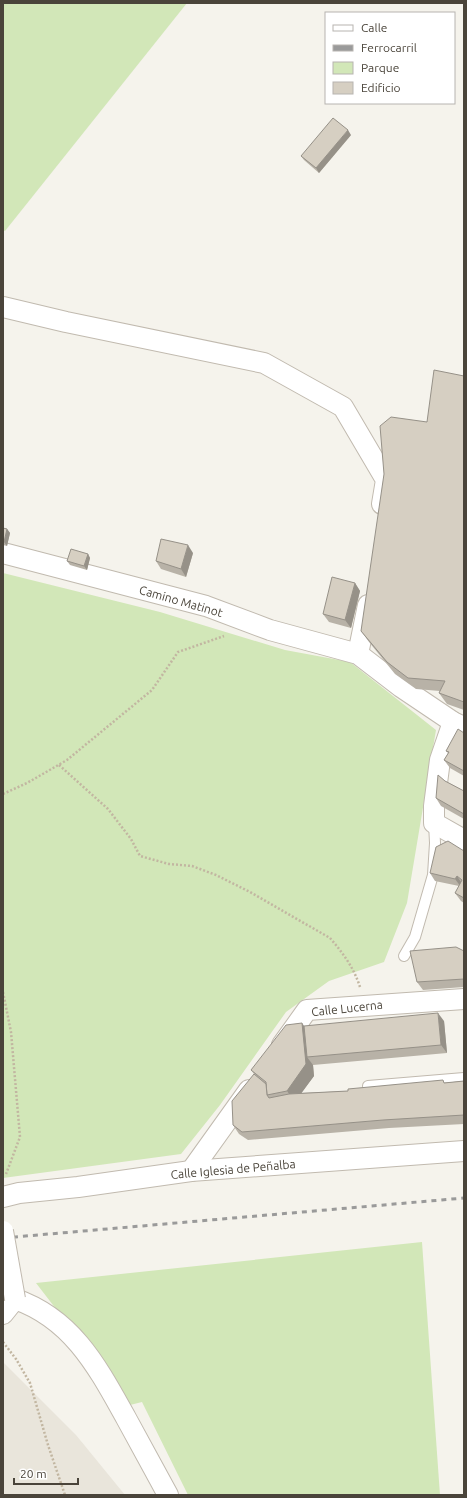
<svg xmlns="http://www.w3.org/2000/svg" width="467" height="1498" font-family="Ubuntu,sans-serif">
<rect width="100%" height="100%" fill="#f5f3ec"/>
<path fill="#e9e5db" d="M 3,1362 L 76,1435 L 125,1495 L 3,1495 Z"/>
<g fill="#d2e7b8">
<path d="M 3,3 L 187,3 L 5,231 L 3,230 Z"/>
<path d="M 3,573 L 160,612 L 285,650 L 350,662 L 436,730 L 407,903 L 384,962 L 329,981 L 286,1012 L 220,1105 L 181,1154 L 3,1178 Z"/>
<path d="M 422,1242 L 440,1495 L 188,1495 L 142,1402 L 130,1405 L 36,1283 Z"/>
</g>
<g fill="none" stroke-linecap="round" stroke-linejoin="round">
<g stroke="#c1baaf" stroke-width="12">
<g id="lane">
<path d="M 404,956 L 415,937 L 433,875 L 435,843 L 434,823"/>
<path d="M 368,1086 L 464,1078"/>
</g>
</g>
<g stroke="#c1baaf" stroke-width="22">
<g id="street">
<path d="M 3,307 L 66,322 L 264,363 L 343,407 L 386,480 L 382,504"/>
<path d="M 3,553 L 206,606 L 270,630 L 358,654 L 401,687 L 453,722 L 464,727"/>
<path d="M 358,654 L 368,605"/>
<path d="M 453,722 L 440,760 L 434,806 L 434,823 L 464,840"/>
<path d="M 282,1045 L 307,1010 L 464,999"/>
<path d="M 191,1171 L 249,1090"/>
<path d="M 3,1197 L 19,1193 L 78,1187 L 191,1171 L 464,1151"/>
<path d="M 3,1314 L 15,1299 C 73,1319 98,1368 126,1418 C 140,1444 154,1469 168,1495"/>
</g>
</g>
<g stroke="#c2b6a1" stroke-width="2.5" stroke-dasharray="2 2" stroke-linecap="butt">
<path d="M 59,765 L 108,809 L 131,839 L 140,856 L 169,864 L 192,866 L 216,875 L 250,892 L 330,938 C 343,953 354,968 360,987"/>
<path d="M 3,794 L 27,783 L 67,760 L 152,690 L 178,652 L 224,636"/>
<path d="M 3,992 L 11,1032 L 20,1137 L 6,1174"/>
<path d="M 3,1342 L 16,1359 L 30,1383 L 48,1445 L 65,1495"/>
</g>
<use href="#lane" stroke="#fff" stroke-width="10"/>
<use href="#street" stroke="#fff" stroke-width="20"/>
<path stroke="#9a9a9a" stroke-width="3" stroke-dasharray="5 5" stroke-linecap="butt" d="M 3,1238 L 464,1198"/>
<g stroke="#c1baaf" stroke-width="22" stroke-linecap="butt">
<path id="street-bridge" d="M 3,1231 L 15,1299"/>
</g>
<use href="#street-bridge" stroke="#fff" stroke-width="20"/>
</g>
<g fill="#b8b2a7">
<path d="M 351,135 L 319,173 L 304,160 L 301,156 Z"/>
<path d="M 464,376 L 464,710 L 447,704 L 439,693 L 440,691 L 416,689 L 395,674 L 369,642 L 361,631 L 427,422 Z"/>
<path d="M 3,528 L 7,529 L 10,533 L 7,546 L 3,545 Z"/>
<path d="M 193,553 L 186,577 L 161,569 L 156,561 Z"/>
<path d="M 88,554 L 90,558 L 87,570 L 70,565 L 67,561 Z"/>
<path d="M 355,583 L 360,591 L 351,628 L 329,622 L 323,614 Z"/>
<path d="M 464,733 L 464,776 L 450,768 L 444,760 L 448,753 L 446,751 Z"/>
<path d="M 445,781 L 464,791 L 464,819 L 441,806 L 436,798 Z"/>
<path d="M 464,851 L 464,903 L 461,901 L 455,893 L 459,886 L 435,881 L 430,873 Z"/>
<path d="M 464,951 L 464,987 L 423,990 L 417,982 Z"/>
<path d="M 444,1021 L 447,1053 L 313,1065 L 314,1076 L 301,1093 L 348,1091 L 464,1081 L 464,1124 L 389,1128 L 248,1140 L 239,1134 L 233,1125 L 254,1074 L 251,1070 L 304,1026 Z"/>
</g>
<g fill="#969188">
<path d="M 348,130 L 351,135 L 319,173 L 316,168 Z"/>
<path d="M 7,529 L 10,533 L 7,546 L 4,542 Z"/>
<path d="M 188,545 L 193,553 L 186,577 L 181,569 Z"/>
<path d="M 88,554 L 90,558 L 87,570 L 84,566 Z"/>
<path d="M 355,583 L 360,591 L 351,628 L 345,620 Z"/>
<path d="M 457,876 L 463,885 L 461,887 L 455,879 Z"/>
<path d="M 438,1013 L 444,1021 L 447,1053 L 441,1045 Z"/>
<path d="M 302,1023 L 310,1034 L 307,1057 L 313,1065 L 314,1076 L 295,1102 L 287,1091 Z"/>
</g>
<g fill="#d6cfc2" stroke="#969188">
<path d="M 333,118 L 348,130 L 316,168 L 301,156 Z"/>
<path d="M 434,370 L 464,376 L 464,702 L 439,693 L 445,681 L 408,678 L 387,662 L 361,631 L 384,474 L 380,426 L 391,417 L 427,422 Z"/>
<path d="M 3,528 L 7,529 L 4,542 L 3,542 Z"/>
<path d="M 161,539 L 188,545 L 181,569 L 156,561 Z"/>
<path d="M 71,549 L 88,554 L 84,566 L 67,561 Z"/>
<path d="M 332,577 L 355,583 L 345,620 L 323,614 Z"/>
<path d="M 458,729 L 464,733 L 464,771 L 444,760 L 449,752 L 446,751 Z"/>
<path d="M 438,775 L 445,781 L 464,791 L 464,814 L 436,798 Z"/>
<path d="M 448,841 L 464,851 L 464,898 L 455,893 L 462,880 L 457,876 L 455,879 L 430,873 L 436,847 Z"/>
<path d="M 456,947 L 464,951 L 464,979 L 417,982 L 410,951 Z"/>
<path d="M 438,1013 L 441,1045 L 307,1057 L 304,1026 Z"/>
<path d="M 302,1023 L 306,1064 L 287,1091 L 267,1095 L 266,1082 L 251,1070 L 286,1025 Z"/>
<path d="M 254,1074 L 266,1084 L 267,1095 L 269,1098 L 289,1094 L 348,1091 L 348,1089 L 443,1080 L 444,1083 L 464,1081 L 464,1115 L 383,1120 L 242,1132 L 233,1125 L 232,1101 Z"/>
</g>
<g text-anchor="middle" dominant-baseline="central" stroke-width="3" stroke-linejoin="round" paint-order="stroke">
<g font-size="12" fill="#4a443a" stroke="#fff">
<text transform="translate(181 601) rotate(16)">Camino Matinot</text>
<text transform="translate(347 1008) rotate(-6)">Calle Lucerna</text>
<text transform="translate(233 1169) rotate(-5)">Calle Iglesia de Peñalba</text>
</g>
</g>
<rect width="467" height="1498" fill="none" stroke="#4a443a" stroke-width="8"/>
<rect x="325" y="12" width="130" height="92" fill="#ffffff" stroke="#b7b4b0"/>
<rect x="333" y="25" width="20" height="6" fill="#ffffff" stroke="#b7b4b0"/>
<text x="361" y="32" font-size="12" fill="#4a443a">Calle</text>
<rect x="333" y="45" width="20" height="6" fill="#9a9a9a" stroke="#b7b4b0"/>
<text x="361" y="52" font-size="12" fill="#4a443a">Ferrocarril</text>
<rect x="333" y="62" width="20" height="12" fill="#d2e7b8" stroke="#b7b4b0"/>
<text x="361" y="72" font-size="12" fill="#4a443a">Parque</text>
<rect x="333" y="82" width="20" height="12" fill="#d6cfc2" stroke="#b7b4b0"/>
<text x="361" y="92" font-size="12" fill="#4a443a">Edificio</text>
<path d="M14 1478v6h64v-6" fill="none" stroke="#4a443a" stroke-width="2"/>
<text x="20" y="1478" font-size="12" fill="#4a443a" stroke="#ffffff" stroke-width="3" paint-order="stroke">20 m</text>
</svg>
